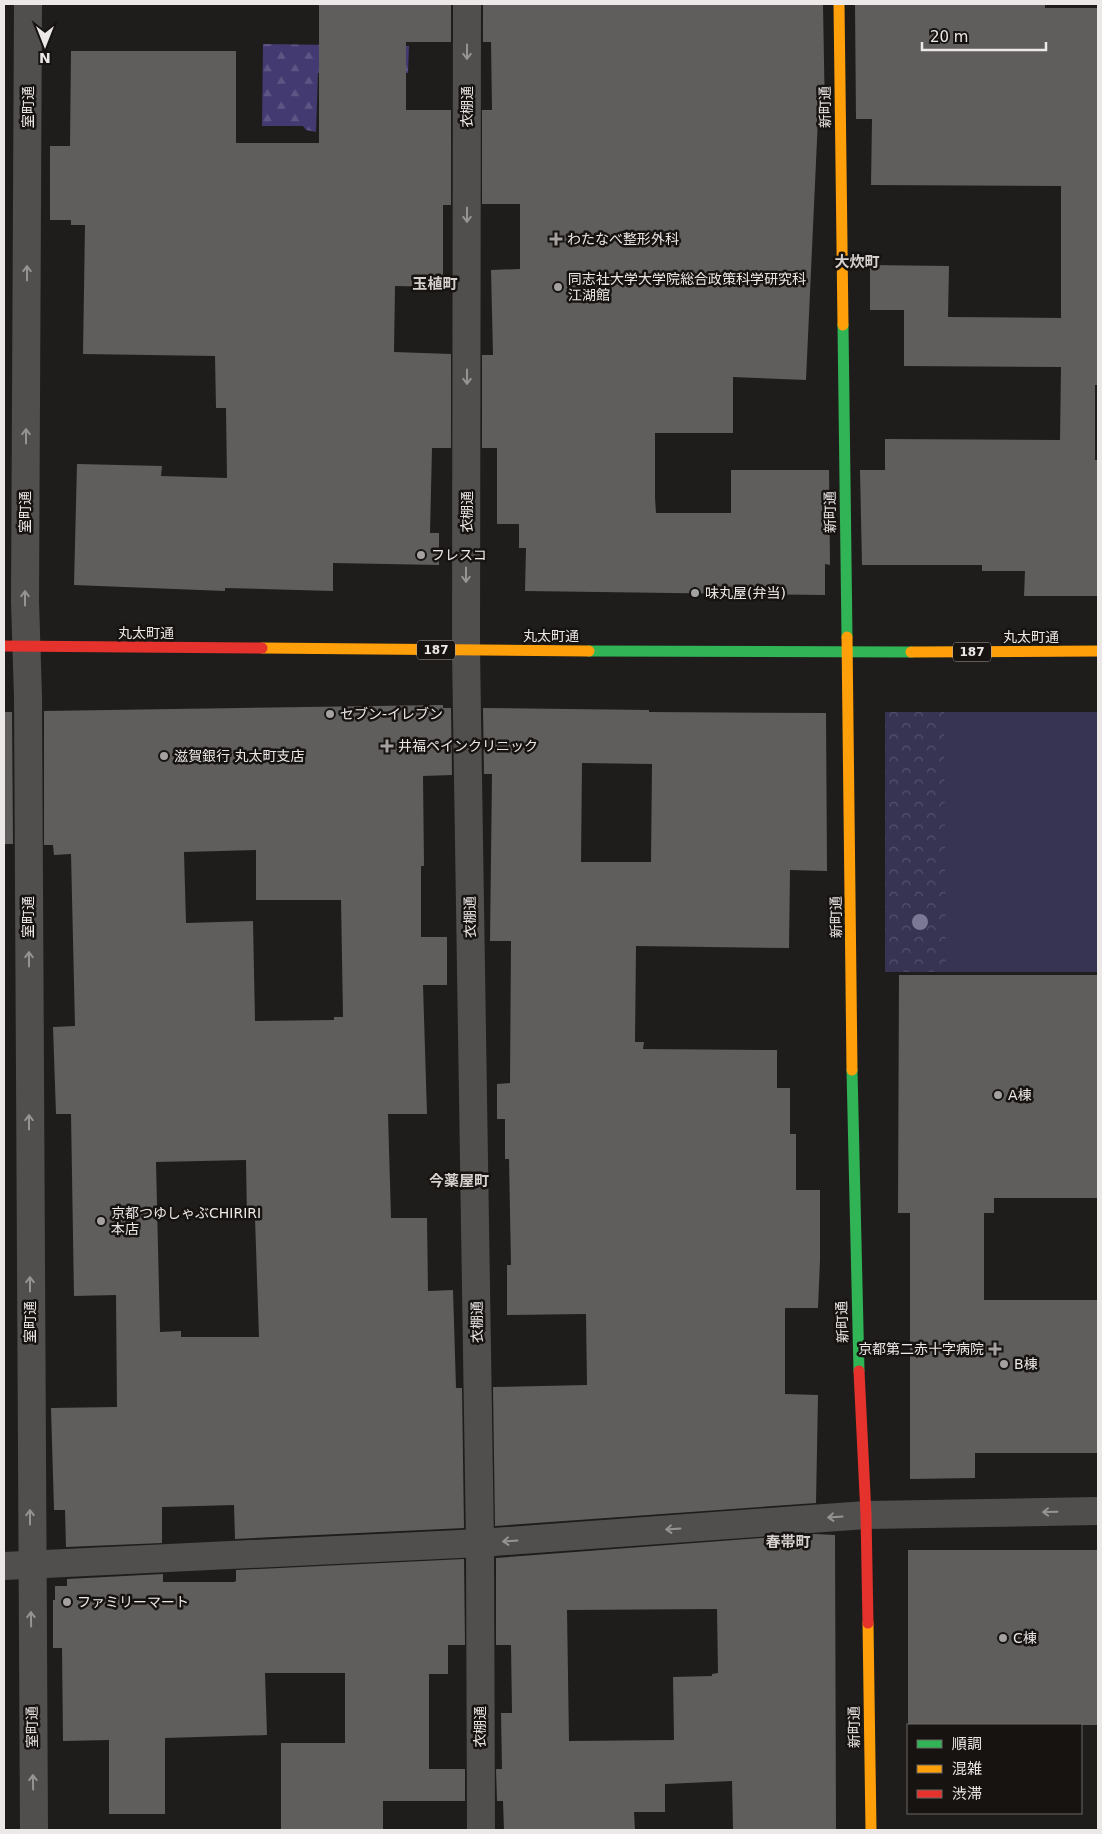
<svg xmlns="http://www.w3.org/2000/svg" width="1102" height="1834" font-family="'DejaVu Sans','Noto Sans JP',sans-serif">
<defs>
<pattern id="forest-firs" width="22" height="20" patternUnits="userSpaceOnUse" patternTransform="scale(1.25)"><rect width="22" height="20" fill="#423a70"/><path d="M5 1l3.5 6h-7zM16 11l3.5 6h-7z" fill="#5d5684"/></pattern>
<pattern id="park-crowns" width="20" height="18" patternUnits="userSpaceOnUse" patternTransform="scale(1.25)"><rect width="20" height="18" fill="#373353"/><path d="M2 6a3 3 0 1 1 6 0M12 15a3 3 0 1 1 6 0" fill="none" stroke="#54516c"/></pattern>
</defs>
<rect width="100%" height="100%" fill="#1f1d1b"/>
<path fill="url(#forest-firs)" d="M 263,44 L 409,46 L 408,73 L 318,73 L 316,132 L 306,130 L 303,126 L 262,126 Z"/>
<rect fill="url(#park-crowns)" x="885" y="712" width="213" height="260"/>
<path fill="#373353" d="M 944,712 L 1098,712 L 1098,972 L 946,972 Z"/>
<g fill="#605e5c" fill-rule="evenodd">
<path d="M 319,4 L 451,4 L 451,42 L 406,42 L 406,110 L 451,110 L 451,205 L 443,205 L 443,287 L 395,286 L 394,352 L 451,354 L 451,448 L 432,448 L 430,533 L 439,533 L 439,565 L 333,563 L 333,591 L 225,588 L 225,591 L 74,585 L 77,464 L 162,466 L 161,476 L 227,478 L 226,408 L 216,408 L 215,356 L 83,354 L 85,225 L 71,225 L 71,220 L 50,220 L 50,146 L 70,146 L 71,51 L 236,51 L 236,143 L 319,143 Z"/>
<path d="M 483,4 L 823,5 L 825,118 L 818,118 L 806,380 L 733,377 L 733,433 L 655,433 L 655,498 L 656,513 L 731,513 L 731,470 L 829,470 L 830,565 L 825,564 L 825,595 L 525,591 L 526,548 L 519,548 L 519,524 L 497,524 L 497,448 L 482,448 L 482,355 L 493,355 L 491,270 L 520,269 L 520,204 L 482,204 L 482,110 L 492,110 L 491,42 L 483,42 Z"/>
<path d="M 1045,4 L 1045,8 L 1098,8 L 1098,385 L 1095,385 L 1095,460 L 1098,460 L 1098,596 L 1024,596 L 1025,571 L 982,571 L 982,565 L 862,565 L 860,470 L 885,470 L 885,439 L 1060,440 L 1061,367 L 904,366 L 904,310 L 870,310 L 870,265 L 949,266 L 948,317 L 1061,318 L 1061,186 L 871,185 L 872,119 L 856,119 L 855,5 Z"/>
<path d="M 443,705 L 443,708 L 451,708 L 452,775 L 423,776 L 424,866 L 421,866 L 421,937 L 447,937 L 447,985 L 423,985 L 427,1114 L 388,1114 L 391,1218 L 427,1218 L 428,1291 L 453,1290 L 456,1388 L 462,1388 L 464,1528 L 235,1539 L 234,1505 L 162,1507 L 162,1543 L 66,1547 L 65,1510 L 54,1510 L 51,1408 L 117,1407 L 116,1295 L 74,1296 L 71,1114 L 56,1114 L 53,1027 L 75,1026 L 71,854 L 54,855 L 53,845 L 44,845 L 44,711 ZM 256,850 L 256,900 L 341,900 L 343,1017 L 334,1017 L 334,1020 L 255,1021 L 253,921 L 186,923 L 184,852 ZM 246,1160 L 247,1218 L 255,1218 L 259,1337 L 181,1337 L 181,1331 L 160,1332 L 156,1162 Z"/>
<path d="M 483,708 L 649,710 L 649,712 L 826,713 L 827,871 L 790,870 L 789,948 L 636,946 L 635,1042 L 644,1042 L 643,1049 L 777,1050 L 777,1088 L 790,1088 L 790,1134 L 796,1134 L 796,1190 L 820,1190 L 820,1260 L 818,1308 L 785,1308 L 785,1394 L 818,1395 L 816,1503 L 495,1526 L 493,1387 L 587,1385 L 586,1314 L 507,1315 L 507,1265 L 511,1265 L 509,1159 L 505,1159 L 505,1119 L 497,1119 L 497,1084 L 510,1083 L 511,941 L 490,941 L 492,774 L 484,774 ZM 582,763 L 652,764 L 651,862 L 581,862 Z"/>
<path d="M 4,712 L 12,712 L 13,844 L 4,844 Z"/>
<path d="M 899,975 L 1098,975 L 1098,1198 L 994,1198 L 994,1213 L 984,1213 L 984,1300 L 1098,1300 L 1098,1453 L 975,1453 L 975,1478 L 910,1479 L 910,1213 L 898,1213 Z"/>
<path d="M 815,1534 L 835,1535 L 836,1830 L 733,1830 L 732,1781 L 665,1784 L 665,1812 L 634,1812 L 635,1830 L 504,1830 L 503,1801 L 497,1801 L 496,1769 L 502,1769 L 501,1713 L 512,1713 L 511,1645 L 496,1645 L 496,1558 ZM 717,1609 L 718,1673 L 712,1674 L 712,1676 L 673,1677 L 674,1740 L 569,1741 L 567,1610 Z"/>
<rect x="908" y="1550" width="190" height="175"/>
<path d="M 464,1559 L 465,1645 L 448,1645 L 448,1674 L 429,1674 L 429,1769 L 465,1769 L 465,1801 L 383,1801 L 383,1830 L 281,1830 L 281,1743 L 345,1743 L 345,1673 L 265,1673 L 267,1735 L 165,1738 L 165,1814 L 109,1814 L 109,1740 L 63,1741 L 62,1648 L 53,1648 L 53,1600 L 55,1600 L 55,1586 L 67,1586 L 67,1579 L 163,1574 L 163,1582 L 234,1582 L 236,1581 L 236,1570 Z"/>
</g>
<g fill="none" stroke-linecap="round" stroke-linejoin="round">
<g stroke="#504f4e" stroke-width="28">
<path d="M 28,4 L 25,601 L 28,697 L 34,1830"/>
<path d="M 467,4 L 466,650 L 480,1543 L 481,1830"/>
<path d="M 4,1566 L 480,1543 L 866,1515 L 1098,1511"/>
</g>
<g stroke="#30b455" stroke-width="11">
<path d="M 843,325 L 847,637"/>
<path d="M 589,651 L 911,652"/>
<path d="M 852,1070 L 859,1371"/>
</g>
<g stroke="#ff9f0a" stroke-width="11">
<path d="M 839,4 L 843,325"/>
<path d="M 847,637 L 852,1070"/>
<path d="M 262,648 L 589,651"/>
<path d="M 911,652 L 1098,651"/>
<path d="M 868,1623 L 871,1830"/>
</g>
<g stroke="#e5322d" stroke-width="11">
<path d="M 4,646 L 262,648"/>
<path d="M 859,1371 L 866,1515 L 868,1623"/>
</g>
</g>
<circle fill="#7c7997" cx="920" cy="922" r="8"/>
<defs><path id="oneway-shaft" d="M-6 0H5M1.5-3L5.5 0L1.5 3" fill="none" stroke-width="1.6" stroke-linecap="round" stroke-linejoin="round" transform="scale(1.25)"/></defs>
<g stroke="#969493">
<use href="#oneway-shaft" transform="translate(467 52) rotate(90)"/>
<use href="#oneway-shaft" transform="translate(467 215) rotate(90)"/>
<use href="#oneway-shaft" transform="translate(27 273) rotate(-90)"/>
<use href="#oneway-shaft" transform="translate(467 377) rotate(90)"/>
<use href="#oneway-shaft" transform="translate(26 436) rotate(-90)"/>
<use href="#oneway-shaft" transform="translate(466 575) rotate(90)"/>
<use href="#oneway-shaft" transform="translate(25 598) rotate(-90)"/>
<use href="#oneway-shaft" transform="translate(29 959) rotate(-90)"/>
<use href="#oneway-shaft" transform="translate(29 1122) rotate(-90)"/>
<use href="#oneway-shaft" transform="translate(30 1284) rotate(-90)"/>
<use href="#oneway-shaft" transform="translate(1050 1512) rotate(179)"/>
<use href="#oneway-shaft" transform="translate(30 1517) rotate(-90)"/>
<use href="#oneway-shaft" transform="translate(835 1517) rotate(176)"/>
<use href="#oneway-shaft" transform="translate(673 1529) rotate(176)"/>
<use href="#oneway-shaft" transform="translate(510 1541) rotate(176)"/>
<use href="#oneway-shaft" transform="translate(31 1619) rotate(-91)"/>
<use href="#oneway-shaft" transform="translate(33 1782) rotate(-91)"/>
</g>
<g fill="#a4a1a0" stroke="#161311" stroke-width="2">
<path d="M553.5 231.5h5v5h5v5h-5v5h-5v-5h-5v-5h5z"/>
<circle cx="558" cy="287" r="5"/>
<circle cx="421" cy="555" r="5"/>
<circle cx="695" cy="593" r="5"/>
<circle cx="330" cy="714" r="5"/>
<path d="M384.5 738.5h5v5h5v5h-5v5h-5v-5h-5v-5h5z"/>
<circle cx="164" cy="756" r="5"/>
<circle cx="998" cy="1095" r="5"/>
<circle cx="101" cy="1221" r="5"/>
<path d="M992.5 1341.5h5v5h5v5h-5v5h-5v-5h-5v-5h5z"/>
<circle cx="1004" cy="1364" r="5"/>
<circle cx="67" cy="1602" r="5"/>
<circle cx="1003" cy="1638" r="5"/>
</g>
<g text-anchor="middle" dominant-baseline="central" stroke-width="5" stroke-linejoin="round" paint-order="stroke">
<g fill="#161311" stroke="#aba8a7" stroke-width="1">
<rect x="417" y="640.5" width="38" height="19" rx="4"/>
<rect x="953" y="642.5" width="38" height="19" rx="4"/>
</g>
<g font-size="12" font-weight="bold" fill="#ebe8e7">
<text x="436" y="650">187</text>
<text x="972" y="652">187</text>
</g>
<g font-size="14" fill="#ebe8e7" stroke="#161311">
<text transform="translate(28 107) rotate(-90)">室町通</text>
<text transform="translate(467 107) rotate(-90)">衣棚通</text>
<text transform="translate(825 107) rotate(-91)">新町通</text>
<text transform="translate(25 512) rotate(-90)">室町通</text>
<text transform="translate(467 512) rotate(-90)">衣棚通</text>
<text transform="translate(830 512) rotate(-91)">新町通</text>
<text x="146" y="633">丸太町通</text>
<text x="551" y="636">丸太町通</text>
<text x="1031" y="637">丸太町通</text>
<text transform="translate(28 917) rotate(-90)">室町通</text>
<text transform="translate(470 917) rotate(-91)">衣棚通</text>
<text transform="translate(836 917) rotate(-91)">新町通</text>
<text transform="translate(30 1322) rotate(-90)">室町通</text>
<text transform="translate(477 1322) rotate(-91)">衣棚通</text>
<text transform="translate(842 1322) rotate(-92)">新町通</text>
<text transform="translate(32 1727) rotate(-91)">室町通</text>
<text transform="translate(480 1727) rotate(-90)">衣棚通</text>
<text transform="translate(854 1727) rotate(-91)">新町通</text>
</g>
<g font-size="14" fill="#ebe8e7" stroke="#161311" text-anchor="start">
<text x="567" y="239">わたなべ整形外科</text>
<text x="568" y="279">同志社大学大学院総合政策科学研究科<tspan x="568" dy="16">江湖館</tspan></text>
<text x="431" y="555">フレスコ</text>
<text x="705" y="593">味丸屋(弁当)</text>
<text x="340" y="714">セブン-イレブン</text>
<text x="398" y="746">井福ペインクリニック</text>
<text x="174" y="756">滋賀銀行 丸太町支店</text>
<text x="1008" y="1095">A棟</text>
<text x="111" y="1213">京都つゆしゃぶCHIRIRI<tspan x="111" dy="16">本店</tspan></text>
<text x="984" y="1349" text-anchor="end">京都第二赤十字病院</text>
<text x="1014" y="1364">B棟</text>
<text x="77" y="1602">ファミリーマート</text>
<text x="1013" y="1638">C棟</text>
</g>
<g font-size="15" font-weight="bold" fill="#d6d1ce" stroke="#161311">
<text x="857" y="262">大炊町</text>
<text x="435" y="284">玉植町</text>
<text x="459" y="1181">今薬屋町</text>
<text x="788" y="1542">春帯町</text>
</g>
</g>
<rect width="1102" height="1834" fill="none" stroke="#ebe8e7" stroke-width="10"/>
<rect x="907" y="1724" width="175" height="90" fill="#161311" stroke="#6b6867"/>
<rect x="917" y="1740" width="25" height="8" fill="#30b455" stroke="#6b6867"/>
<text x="952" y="1749" font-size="15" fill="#ebe8e7">順調</text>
<rect x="917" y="1765" width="25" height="8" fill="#ff9f0a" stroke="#6b6867"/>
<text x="952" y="1774" font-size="15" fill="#ebe8e7">混雑</text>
<rect x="917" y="1790" width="25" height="8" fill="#e5322d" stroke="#6b6867"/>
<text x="952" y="1799" font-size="15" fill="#ebe8e7">渋滞</text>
<g transform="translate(45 45) rotate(180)" stroke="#161311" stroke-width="4" paint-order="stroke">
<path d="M0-4L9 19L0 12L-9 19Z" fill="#ebe8e7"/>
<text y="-8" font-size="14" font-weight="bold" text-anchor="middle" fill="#ebe8e7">N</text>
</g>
<path d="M922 42v8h124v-8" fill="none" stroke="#ebe8e7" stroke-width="2.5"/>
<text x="930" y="42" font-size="15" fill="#ebe8e7" stroke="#161311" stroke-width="4" paint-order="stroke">20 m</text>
</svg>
